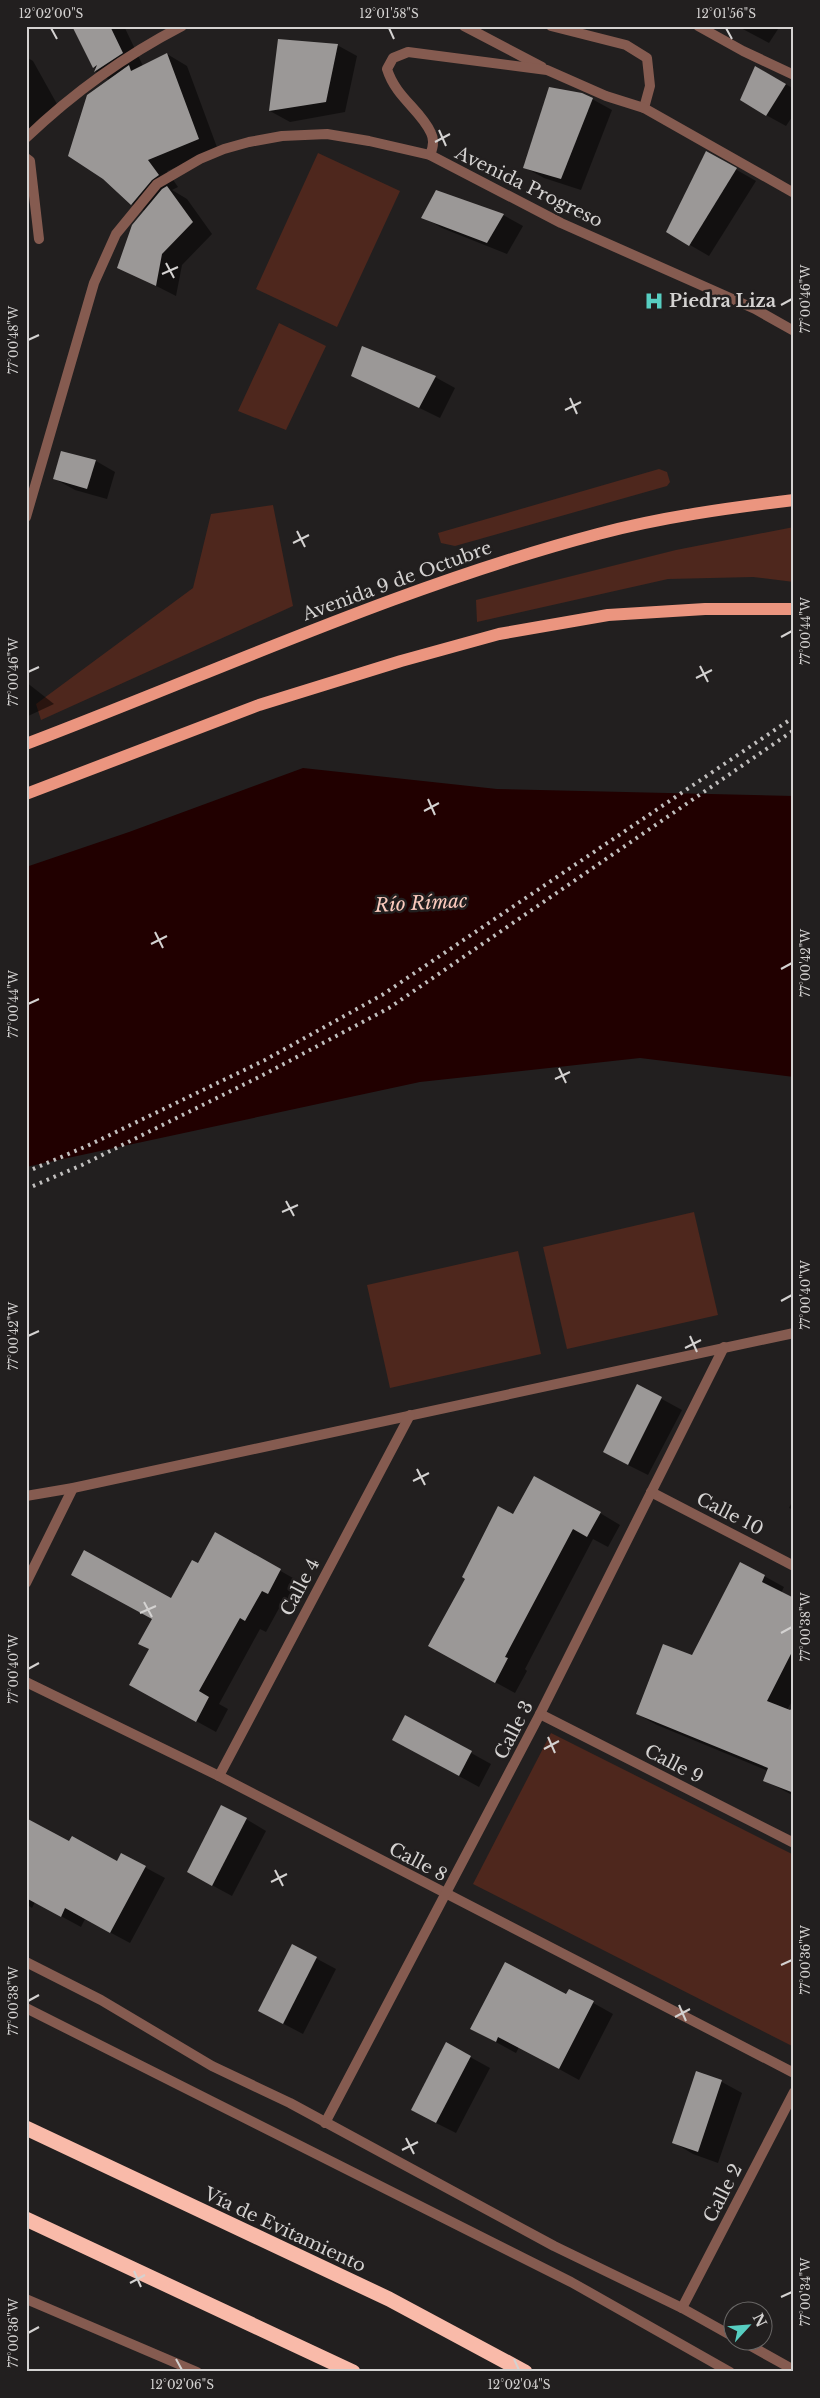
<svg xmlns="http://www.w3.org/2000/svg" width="820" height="2398" font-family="'Libre Baskerville',serif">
<rect width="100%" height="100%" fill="#221f1f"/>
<g fill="#4e271d">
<path d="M 318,153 L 400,191 L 337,327 L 256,289 Z"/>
<path d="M 279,323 L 326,346 L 286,430 L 238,411 Z"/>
<path d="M 659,469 L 667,472 L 670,482 L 667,486 L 455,546 L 441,543 L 438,533 Z"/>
<path d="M 273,505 L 293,606 L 41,720 L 36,704 L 193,588 L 211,514 Z"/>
<path d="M 794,527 L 794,582 L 753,577 L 668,579 L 477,622 L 476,600 L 676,550 Z"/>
<path d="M 694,1212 L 718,1315 L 567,1349 L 543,1247 Z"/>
<path d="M 518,1251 L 541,1354 L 390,1388 L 367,1285 Z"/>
<path d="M 551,1733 L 794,1855 L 794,2047 L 473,1884 Z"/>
</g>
<path fill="#210000" d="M 303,768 L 497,789 L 794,796 L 794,1077 L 640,1058 L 420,1082 L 26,1167 L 26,867 L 129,832 Z"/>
<g fill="#0007">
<path d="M 87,26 L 124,26 L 143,66 L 167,54 L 187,66 L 218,150 L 167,171 L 178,187 L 172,190 L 187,199 L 212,234 L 182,265 L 176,296 L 119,267 L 145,211 L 132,204 L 110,80 L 96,72 Z"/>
<path d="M 737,26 L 780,26 L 769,43 Z"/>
<path d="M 337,45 L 357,56 L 345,112 L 290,122 L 270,111 Z"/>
<path d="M 26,57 L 33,61 L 62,113 L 27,137 Z"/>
<path d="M 756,67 L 794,89 L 794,114 L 786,126 L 766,115 Z"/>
<path d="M 592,99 L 612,110 L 581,190 L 544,178 L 524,167 Z"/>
<path d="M 707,153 L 756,181 L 709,256 L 690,245 Z"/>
<path d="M 503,215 L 523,226 L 507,254 L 442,228 L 423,217 Z"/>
<path d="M 352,375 L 435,377 L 455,388 L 440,418 Z"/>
<path d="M 96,461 L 115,472 L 107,499 L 75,490 L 55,479 Z"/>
<path d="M 26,682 L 54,704 L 26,717 Z"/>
<path d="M 638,1386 L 682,1410 L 648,1475 L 624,1463 Z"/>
<path d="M 794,1498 L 794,1510 L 789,1508 Z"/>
<path d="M 600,1513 L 620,1525 L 608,1547 L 593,1539 L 525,1669 L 527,1671 L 515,1693 L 449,1657 L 514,1516 Z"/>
<path d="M 215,1534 L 300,1582 L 288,1604 L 283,1601 L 266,1632 L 260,1629 L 219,1704 L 228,1709 L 216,1732 L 151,1696 L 150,1649 L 172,1600 L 199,1565 Z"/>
<path d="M 764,1576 L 784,1587 L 781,1593 L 794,1600 L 794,1698 L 787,1710 L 794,1713 L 794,1796 L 764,1780 L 768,1771 L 657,1725 L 637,1714 L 693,1657 Z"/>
<path d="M 406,1717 L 491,1764 L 479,1787 L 413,1751 Z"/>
<path d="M 26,1819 L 69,1843 L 118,1862 L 122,1855 L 165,1878 L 130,1943 L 85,1919 L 81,1927 L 35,1902 L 32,1908 L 26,1904 Z"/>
<path d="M 246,1819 L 266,1831 L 232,1896 L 208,1883 Z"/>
<path d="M 293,1946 L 336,1969 L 303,2034 L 259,2011 Z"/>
<path d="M 570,1990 L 613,2014 L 579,2080 L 519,2047 L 516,2053 L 472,2029 L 567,1996 Z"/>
<path d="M 470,2057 L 490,2068 L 456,2133 L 432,2121 Z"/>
<path d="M 697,2072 L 722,2082 L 742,2093 L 718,2163 L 693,2154 L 673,2142 Z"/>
</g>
<g fill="#9b9897">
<path d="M 72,26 L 110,26 L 123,53 L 94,72 L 97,65 L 93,68 Z"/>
<path d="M 278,39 L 338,44 L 326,102 L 269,111 Z"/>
<path d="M 167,53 L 199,139 L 148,160 L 159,175 L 152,180 L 131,205 L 103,179 L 68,156 L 87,95 L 129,65 L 131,71 Z"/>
<path d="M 755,66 L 786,84 L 766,116 L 740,100 Z"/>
<path d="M 549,87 L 582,93 L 593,98 L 561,179 L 523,168 Z"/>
<path d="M 706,151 L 737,168 L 689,246 L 666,232 Z"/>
<path d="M 167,186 L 193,222 L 162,254 L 156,286 L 117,268 L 132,225 L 162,189 Z"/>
<path d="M 436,190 L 504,214 L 487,243 L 421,218 Z"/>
<path d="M 362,346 L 436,376 L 419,408 L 351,376 Z"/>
<path d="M 61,451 L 96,460 L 87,489 L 53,479 Z"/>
<path d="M 637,1384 L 662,1397 L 628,1465 L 603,1452 Z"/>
<path d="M 534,1476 L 601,1512 L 587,1537 L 573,1529 L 505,1657 L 508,1658 L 495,1683 L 428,1646 L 465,1579 L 462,1577 L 498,1506 L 513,1514 Z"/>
<path d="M 215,1532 L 281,1569 L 268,1594 L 262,1591 L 245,1621 L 240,1618 L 199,1691 L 209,1697 L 196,1722 L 129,1685 L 149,1649 L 138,1644 L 152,1619 L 71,1575 L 84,1550 L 171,1598 L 192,1560 L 198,1563 Z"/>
<path d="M 740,1562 L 765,1575 L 762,1582 L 794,1598 L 794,1648 L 767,1701 L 790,1710 L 794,1707 L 794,1793 L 763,1781 L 768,1768 L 636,1714 L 663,1644 L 692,1655 Z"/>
<path d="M 405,1715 L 472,1751 L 459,1776 L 392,1740 Z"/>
<path d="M 221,1805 L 247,1818 L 212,1886 L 187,1872 Z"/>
<path d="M 26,1818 L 69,1841 L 72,1836 L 117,1861 L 121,1853 L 146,1866 L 110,1933 L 65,1908 L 61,1917 L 26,1898 Z"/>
<path d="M 292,1944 L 317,1957 L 283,2024 L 258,2011 Z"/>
<path d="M 505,1962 L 566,1994 L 569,1989 L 594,2001 L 559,2069 L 498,2037 L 496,2042 L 470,2029 Z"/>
<path d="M 446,2042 L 471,2056 L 436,2123 L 411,2110 Z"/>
<path d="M 696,2071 L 722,2080 L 698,2152 L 672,2143 Z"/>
</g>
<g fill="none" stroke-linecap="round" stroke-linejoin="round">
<g stroke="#855b50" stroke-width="10">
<path d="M 464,26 L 542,67"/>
<path d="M 551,26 L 626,45 L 647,58 L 650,86 L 644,108"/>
<path d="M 698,26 L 743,51 L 794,75"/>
<path d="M 26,138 C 72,94 126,55 182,26"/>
<path d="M 430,155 C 433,148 435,141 431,133 C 421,110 396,98 387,69 L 393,58 L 408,52 L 547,70 L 606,96 L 644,108 L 794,193"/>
<path d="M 26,158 L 30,161 L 39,239"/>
<path d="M 26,517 L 94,283 L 116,234 L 157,184 L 200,159 L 224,149 L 249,142 L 282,136 L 327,134 L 369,141 L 430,155 L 561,223 L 755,309 L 794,331"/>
<path d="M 651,1492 L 794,1566"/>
<path d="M 26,1496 L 73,1488 L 794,1333"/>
<path d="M 26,1583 L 73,1488"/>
<path d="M 26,1682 L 219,1776 L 794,2073"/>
<path d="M 540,1714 L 794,1843"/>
<path d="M 219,1776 L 410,1415"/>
<path d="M 26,1962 L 101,2000 L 212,2066 L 290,2103 L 554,2246 L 682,2308 L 732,2336"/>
<path d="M 26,2008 L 571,2282 L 730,2372"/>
<path d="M 325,2123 L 540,1714 L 724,1347"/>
<path d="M 26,2299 L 197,2372"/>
<path d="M 682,2308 L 794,2092"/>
<path d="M 740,2340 L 794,2370"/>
</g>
<g stroke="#eb957f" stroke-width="12">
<path d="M 26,744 C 216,672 401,586 598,534 C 662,517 728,508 794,500"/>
<path d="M 26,794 L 259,705 L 401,661 L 499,634 L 608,615 L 705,609 L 794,609"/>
</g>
<g stroke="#f9baa9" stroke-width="15">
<path d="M 26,2128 L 389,2299 L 525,2372"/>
<path d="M 26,2219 L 353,2372"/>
</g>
<g stroke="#c1bfbe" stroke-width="4" stroke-dasharray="2.5 5" stroke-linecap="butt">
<path d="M 26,1172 L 87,1146 L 265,1060 L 382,995 L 794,717"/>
<path d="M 26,1189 L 82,1165 L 261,1076 L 389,1008 L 794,730"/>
</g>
</g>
<path fill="none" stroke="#d4d2d1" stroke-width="2" d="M 51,28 L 57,39M 389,28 L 394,39M 726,28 L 732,39M 439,130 L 446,146M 435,142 L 450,134M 166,263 L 174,278M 162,274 L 178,267M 781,305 L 792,299M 28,340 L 39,335M 570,398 L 577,414M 565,410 L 581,402M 297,531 L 305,547M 293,543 L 309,535M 781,637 L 792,631M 700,666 L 708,682M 28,672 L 39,667M 696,678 L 712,670M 428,799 L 435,815M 424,811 L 439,803M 155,932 L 163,948M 151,944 L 167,936M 781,969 L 792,963M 28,1004 L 39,999M 559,1068 L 566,1083M 555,1079 L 570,1072M 286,1201 L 294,1216M 282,1212 L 298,1205M 781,1301 L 792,1295M 28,1336 L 39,1331M 690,1336 L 697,1352M 685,1348 L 701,1340M 417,1469 L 425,1485M 413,1481 L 429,1473M 144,1602 L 152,1617M 140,1613 L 156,1606M 781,1633 L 792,1627M 28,1669 L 39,1663M 548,1737 L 555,1753M 544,1749 L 559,1741M 275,1870 L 283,1886M 271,1882 L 287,1874M 781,1965 L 792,1960M 28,2001 L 39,1995M 679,2005 L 686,2021M 675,2017 L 690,2009M 406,2138 L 414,2154M 402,2150 L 418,2142M 134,2271 L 141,2287M 130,2283 L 145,2275M 781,2297 L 792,2292M 28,2333 L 39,2327M 176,2359 L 182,2370M 514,2359 L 519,2370"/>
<defs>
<g id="hospital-bare" transform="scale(1.5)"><path d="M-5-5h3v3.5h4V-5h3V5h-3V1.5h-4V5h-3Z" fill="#57cec1" stroke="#221f1f" stroke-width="2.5" paint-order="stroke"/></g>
</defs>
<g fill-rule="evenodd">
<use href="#hospital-bare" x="654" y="301"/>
</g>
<g text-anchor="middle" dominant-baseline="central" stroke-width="5" stroke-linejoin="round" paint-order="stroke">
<g font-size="18" fill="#d4d2d1" stroke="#221f1f">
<text transform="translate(529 187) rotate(26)">Avenida Progreso</text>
<text transform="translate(397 581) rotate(-20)">Avenida 9 de Octubre</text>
<text transform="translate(730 1514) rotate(27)">Calle 10</text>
<text transform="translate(300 1587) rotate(-62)">Calle 4</text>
<text transform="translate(514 1730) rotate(-63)">Calle 3</text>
<text transform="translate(674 1764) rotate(27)">Calle 9</text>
<text transform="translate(418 1862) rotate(28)">Calle 8</text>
<text transform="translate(723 2193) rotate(-63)">Calle 2</text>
<text transform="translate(285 2230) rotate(25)">Vía de Evitamiento</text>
</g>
<g font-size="18" font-weight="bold" fill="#d4d2d1" stroke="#221f1f" text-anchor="start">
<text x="669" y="301">Piedra Liza</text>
</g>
<g font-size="19" font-style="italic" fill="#fbcabd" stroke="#221f1f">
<text transform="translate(421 903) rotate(-3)">Río Rímac</text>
</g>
</g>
<rect width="820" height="2398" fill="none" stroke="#221f1f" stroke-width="55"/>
<g transform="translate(748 2326) rotate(64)"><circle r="24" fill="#221f1f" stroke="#696766"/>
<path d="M0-4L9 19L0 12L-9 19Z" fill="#57cec1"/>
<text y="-8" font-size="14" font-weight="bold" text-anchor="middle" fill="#d4d2d1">N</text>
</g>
<rect x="28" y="28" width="764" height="2342" fill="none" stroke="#d4d2d1" stroke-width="2"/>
<g font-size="12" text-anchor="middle" fill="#d4d2d1">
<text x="51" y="18">12°02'00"S</text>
<text x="389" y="18">12°01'58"S</text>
<text x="726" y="18">12°01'56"S</text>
<text transform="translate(806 299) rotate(-90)" y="4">77°00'46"W</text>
<text transform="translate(14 340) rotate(-90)" y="4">77°00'48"W</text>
<text transform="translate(806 631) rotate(-90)" y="4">77°00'44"W</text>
<text transform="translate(14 672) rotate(-90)" y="4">77°00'46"W</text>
<text transform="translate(806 963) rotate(-90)" y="4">77°00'42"W</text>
<text transform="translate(14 1004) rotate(-90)" y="4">77°00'44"W</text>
<text transform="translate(806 1295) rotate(-90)" y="4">77°00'40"W</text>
<text transform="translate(14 1336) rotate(-90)" y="4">77°00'42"W</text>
<text transform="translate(806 1627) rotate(-90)" y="4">77°00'38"W</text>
<text transform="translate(14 1669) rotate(-90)" y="4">77°00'40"W</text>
<text transform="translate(806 1960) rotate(-90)" y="4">77°00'36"W</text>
<text transform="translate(14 2001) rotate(-90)" y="4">77°00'38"W</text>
<text transform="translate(806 2292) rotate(-90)" y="4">77°00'34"W</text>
<text transform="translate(14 2333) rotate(-90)" y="4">77°00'36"W</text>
<text x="182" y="2389">12°02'06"S</text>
<text x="519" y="2389">12°02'04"S</text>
</g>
</svg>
